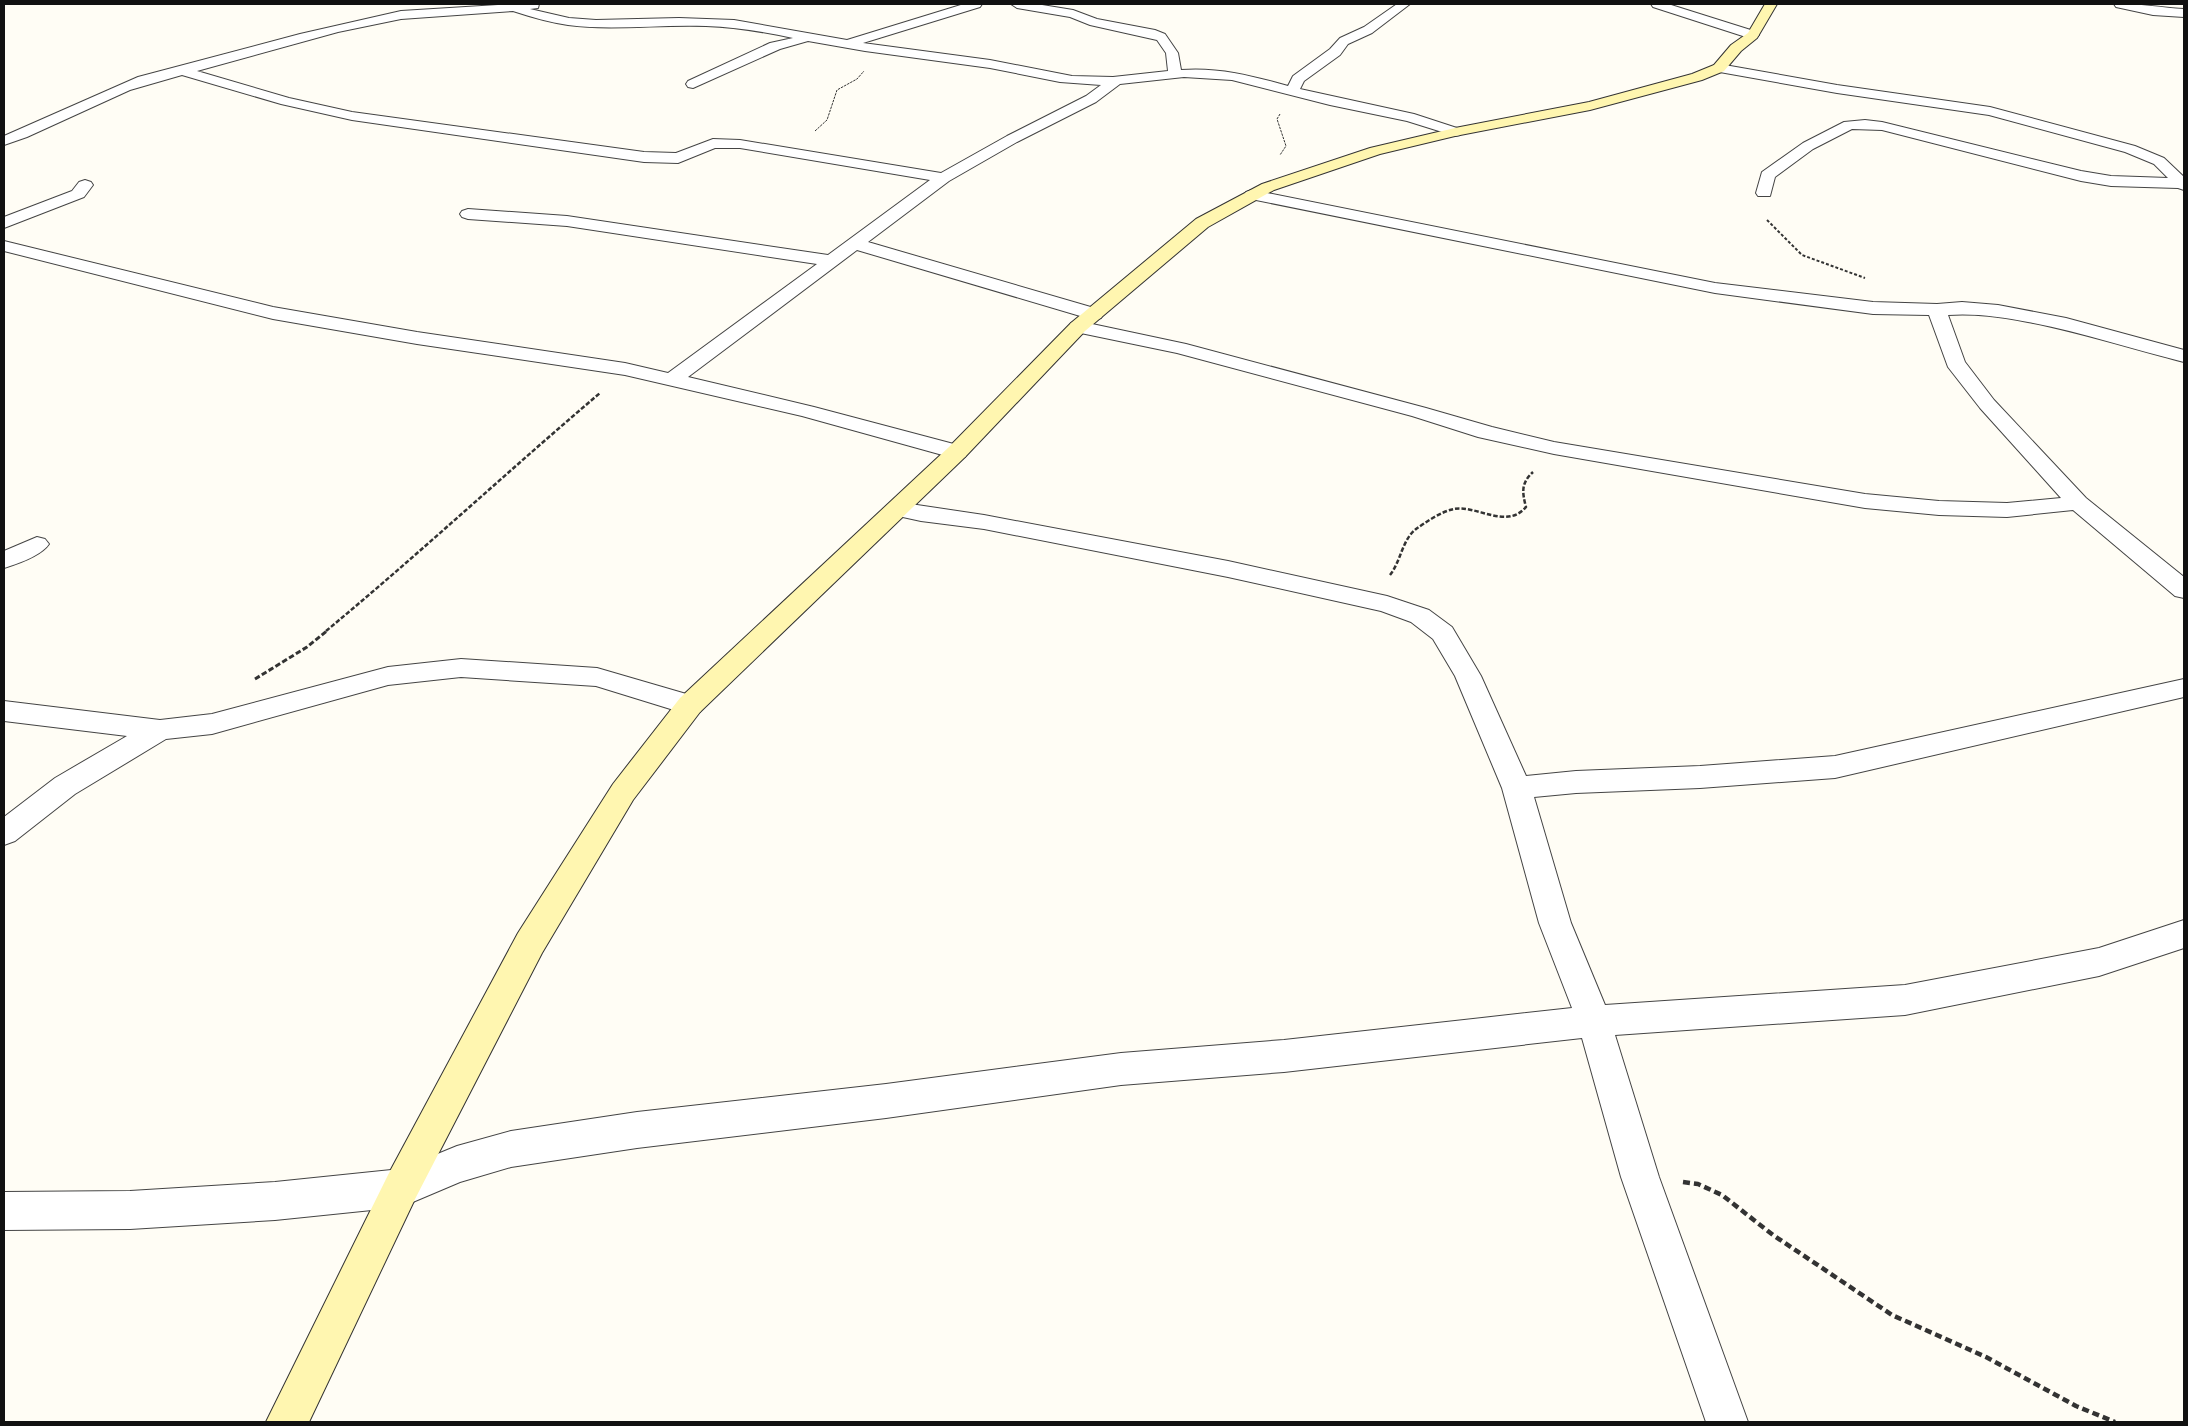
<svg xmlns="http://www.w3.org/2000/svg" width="2188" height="1426" font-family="'Noto Serif',serif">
<rect width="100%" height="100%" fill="#fffdf5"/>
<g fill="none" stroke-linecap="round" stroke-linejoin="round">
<g stroke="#444" stroke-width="2">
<g id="street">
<path d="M 515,4 L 539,4 L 538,8 L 530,9 L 569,18 L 596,20 L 679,18 L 734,20 L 847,40 L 964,4 L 982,4 L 980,7 L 863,43 L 990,60 L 1072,76 L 1113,77 L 1168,71 L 1166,53 L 1157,40 L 1090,25 L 1070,17 L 1017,8 L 1011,4 L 1036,4 L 1073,10 L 1097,19 L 1155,30 L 1165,34 L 1178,53 L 1181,70 C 1218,67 1253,76 1288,86 L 1293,76 L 1330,49 L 1340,38 L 1364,27 L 1397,4 L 1410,4 L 1372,33 L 1348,44 L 1340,55 L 1304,81 L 1300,89 L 1414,114 L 1460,129 L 1462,132 L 1460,135 L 1455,136 L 1407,121 L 1330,105 L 1232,80 L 1184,77 L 1120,84 L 1096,102 L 1017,142 L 949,181 L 868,242 L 1101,310 L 1103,314 L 1101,318 L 1094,320 L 1087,318 L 857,250 L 688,377 L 814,407 L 965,447 L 968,452 L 965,457 L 957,459 L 802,416 L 625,375 L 417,344 L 273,319 L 4,251 L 4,241 L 273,307 L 417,332 L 625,363 L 668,373 L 817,264 L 567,226 L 468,219 L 462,217 L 460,214 L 462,211 L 468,209 L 567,216 L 828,255 L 930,180 L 740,148 L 715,148 L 678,163 L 644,162 L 352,120 L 281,104 L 182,75 L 130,90 L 27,137 L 4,145 L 4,136 L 138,77 L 300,34 L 401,11 ZM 513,11 C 531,17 549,22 568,25 C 614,31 660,24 706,26 C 736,27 765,32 793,38 L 770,43 L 688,81 L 686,84 L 688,87 L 693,88 L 780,49 L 808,41 L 865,51 L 990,68 L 1060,82 L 1101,85 L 1086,96 L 1007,136 L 941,173 L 740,140 L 713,139 L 676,153 L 644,152 L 352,112 L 289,98 L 197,71 L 338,32 L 401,19 Z"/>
<path d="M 1651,4 L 1668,4 L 1757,32 L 1759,35 L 1753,39 L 1749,38 L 1653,7 Z"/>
<path d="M 2114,4 C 2137,3 2161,8 2184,9 L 2184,17 L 2153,15 L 2116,7 Z"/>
<path d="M 1719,64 L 1837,85 L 1990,107 L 2135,146 L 2164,158 L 2184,177 L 2184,190 L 2178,188 L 2111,186 L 2081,181 L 1882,130 L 1852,129 L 1813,149 L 1775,177 L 1770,196 L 1758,196 L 1756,193 L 1762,172 L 1803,143 L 1844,122 L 1865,120 L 1882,122 L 2081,171 L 2111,176 L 2168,178 L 2154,164 L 2125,152 L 1989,115 L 1837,93 L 1714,71 L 1712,68 L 1714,65 Z"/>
<path d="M 85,180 L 91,182 L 93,185 L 84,197 L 4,228 L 4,217 L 72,191 L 79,182 Z"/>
<path d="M 1252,190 L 1715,283 L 1873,302 L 1937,304 L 1962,302 L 1998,305 L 2066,318 L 2184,350 L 2184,362 C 2132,349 2081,332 2028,322 C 2001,317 1975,313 1948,315 L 1965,362 L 1994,400 L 2086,498 L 2184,577 L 2184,598 L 2175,596 L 2073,510 L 2007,517 L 1939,515 L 1865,508 L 1554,454 L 1478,437 L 1412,416 L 1177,353 L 1071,331 L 1069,327 L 1071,323 L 1078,321 L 1186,344 L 1426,408 L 1492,427 L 1554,442 L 1865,494 L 1939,501 L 2007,503 L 2061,498 L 1980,408 L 1948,367 L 1929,315 L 1873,314 L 1715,293 L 1246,198 L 1244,195 L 1246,192 Z"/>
<path d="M 897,502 L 984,515 L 1228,561 L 1387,596 L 1429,610 L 1452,627 L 1481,676 L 1526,776 L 1576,771 L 1700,766 L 1835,756 L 2184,679 L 2184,697 L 1835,778 L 1700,788 L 1576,793 L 1534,797 L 1571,923 L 1605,1005 L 1905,985 L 2099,948 L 2184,920 L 2184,948 L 2099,976 L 1905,1015 L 1615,1035 L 1659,1177 L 1748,1422 L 1706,1422 L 1621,1177 L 1582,1038 L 1284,1072 L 1121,1085 L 886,1118 L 637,1148 L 511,1167 L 460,1182 L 401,1207 L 275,1220 L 130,1229 L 4,1230 L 4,1192 L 130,1191 L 275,1182 L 401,1169 L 457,1146 L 511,1131 L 637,1112 L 886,1084 L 1121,1053 L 1284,1040 L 1572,1008 L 1539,923 L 1502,788 L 1455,676 L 1433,639 L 1411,622 L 1381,611 L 1228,577 L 984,529 L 921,521 L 889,514 L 886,509 L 889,504 Z"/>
<path d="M 37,537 L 45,539 L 49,544 C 41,556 17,564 4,568 L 4,551 Z"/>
<path d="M 461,659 L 597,668 L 700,698 L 704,705 L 700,712 L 690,715 L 596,686 L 461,677 L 388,685 L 212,734 L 166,739 L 75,794 L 15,841 L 4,845 L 4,817 L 55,778 L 127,736 L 4,721 L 4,701 L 160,720 L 212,714 L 388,667 Z"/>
</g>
</g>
<g stroke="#333" stroke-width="2">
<path id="secondary" d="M 1765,4 L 1777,4 L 1757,38 L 1741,51 L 1724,71 L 1702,80 L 1590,110 L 1455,136 L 1380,154 L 1274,190 L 1208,227 L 1085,331 L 965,457 L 700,712 L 633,800 L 542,953 L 414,1201 L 309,1422 L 266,1422 L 388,1175 L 518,933 L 613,784 L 680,698 L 949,447 L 1071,323 L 1196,219 L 1262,184 L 1370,148 L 1455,128 L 1589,102 L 1692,74 L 1714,65 L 1731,45 L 1748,33 Z"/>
</g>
<g stroke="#333" stroke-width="1" stroke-dasharray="2.5 1" stroke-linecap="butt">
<path d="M 1280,114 L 1277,119 L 1286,146 L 1280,155"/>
<path d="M 815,131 L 827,120 L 837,90 L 857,79 L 864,71"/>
</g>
<path stroke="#333" stroke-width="2" stroke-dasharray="3 2" stroke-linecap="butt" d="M 1767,220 L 1802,255 L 1865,278"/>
<g stroke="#333" stroke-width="2.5" stroke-dasharray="4.5 2" stroke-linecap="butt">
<path d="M 1390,575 C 1401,561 1402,540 1416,529 C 1426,522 1442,511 1454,509 C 1478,505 1506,530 1526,507 C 1522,492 1521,483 1533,472"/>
<path d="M 326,631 C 419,554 508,471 600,393"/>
</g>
<path stroke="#333" stroke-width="3" stroke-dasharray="5.5 2.5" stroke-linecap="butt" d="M 255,679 L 307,647 L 328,630"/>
<path stroke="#333" stroke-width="4.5" stroke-dasharray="7 4" stroke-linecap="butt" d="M 1683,1182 L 1698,1184 L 1722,1195 L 1773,1235 L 1892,1315 L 1986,1357 L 2076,1406 L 2115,1422"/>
<use href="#street" fill="#fff" fill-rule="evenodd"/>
<use href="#secondary" fill="#fff6b0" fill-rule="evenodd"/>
</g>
<rect width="2188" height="1426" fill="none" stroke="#111111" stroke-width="10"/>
</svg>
